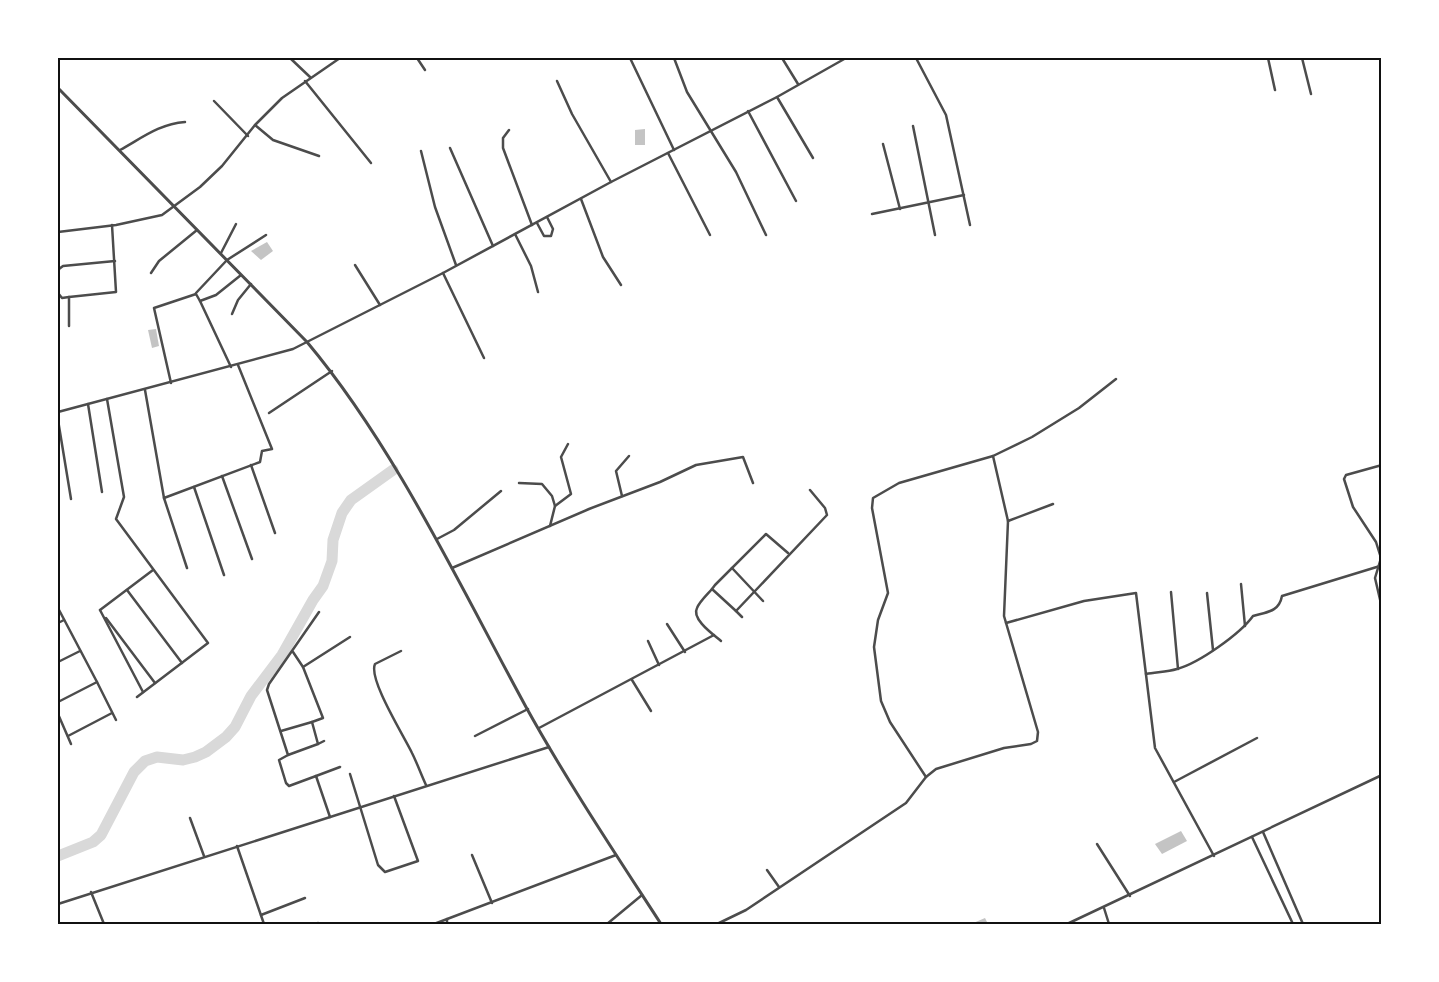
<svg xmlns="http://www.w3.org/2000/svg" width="1439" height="982" font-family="Montserrat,sans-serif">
<rect width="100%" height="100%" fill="#fff"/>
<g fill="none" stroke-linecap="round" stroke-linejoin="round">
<path stroke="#d9d9d9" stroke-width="11" d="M 58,856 L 93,842 L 101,835 L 134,772 L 145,761 L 157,757 L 183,760 L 195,757 L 206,752 L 226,737 L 235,727 L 251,696 L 282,655 L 313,600 L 323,586 L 332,561 L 333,540 L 342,513 L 351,500 L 393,470"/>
</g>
<g fill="#c4c4c4">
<path d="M 645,129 L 645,145 L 635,145 L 635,130 Z"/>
<path d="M 267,242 L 273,251 L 261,260 L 251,251 Z"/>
<path d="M 156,329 L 159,346 L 152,348 L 148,330 Z"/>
<path d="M 1181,831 L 1187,841 L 1162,854 L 1155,844 Z"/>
<path d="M 985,918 L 988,924 L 971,924 Z"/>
</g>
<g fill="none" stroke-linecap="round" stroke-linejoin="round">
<g stroke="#4c4c4c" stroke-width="2.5">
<path d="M 290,58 L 310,77"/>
<path d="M 417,58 L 425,70"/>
<path d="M 468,58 L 469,58"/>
<path d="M 630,58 L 674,150"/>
<path d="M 674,58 L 687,92 L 736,172 L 766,235"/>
<path d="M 782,58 L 798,84"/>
<path d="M 916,58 L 946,115 L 970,225"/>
<path d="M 1268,58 L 1275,90"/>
<path d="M 1302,58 L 1311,94"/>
<path d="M 305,81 L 371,163"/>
<path d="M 557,81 L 572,114 L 611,182"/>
<path d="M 777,97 L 813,158"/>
<path d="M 214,101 L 248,136"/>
<path d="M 748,111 L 796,201"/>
<path d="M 255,125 L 273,140 L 319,156"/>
<path d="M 913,126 L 935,235"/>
<path d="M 509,130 L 503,138 L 503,148 L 532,225"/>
<path d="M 883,144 L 900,209"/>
<path d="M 450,148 L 493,246"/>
<path d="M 120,150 C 142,138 159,124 185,122"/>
<path d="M 421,151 L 435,207 L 456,265"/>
<path d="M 668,153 L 710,235"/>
<path d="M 581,199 L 603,257 L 621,285"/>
<path d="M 872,214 L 964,195"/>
<path d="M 537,223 L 544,236 L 551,236 L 553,229 L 547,217"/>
<path d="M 58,232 L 116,225 L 162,215 L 200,187 L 222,166 L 255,125 L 282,98 L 340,58"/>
<path d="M 515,234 L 531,266 L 538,292"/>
<path d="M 221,253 L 236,224"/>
<path d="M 355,265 L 380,305"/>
<path d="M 151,273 L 159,261 L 197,230"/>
<path d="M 443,273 L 484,358"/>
<path d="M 58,275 L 59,269 L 63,266 L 115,261"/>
<path d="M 58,293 L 62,298 L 69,297"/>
<path d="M 196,293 L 227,260 L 266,235"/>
<path d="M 200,301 L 231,367"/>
<path d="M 232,314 L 238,300 L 251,284"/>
<path d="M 69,326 L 69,297 L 116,292 L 112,225"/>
<path d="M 171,383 L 154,308 L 196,294 L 200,301 L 216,295 L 241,275"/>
<path d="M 145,390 L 164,498 L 187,568"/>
<path d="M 107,399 L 124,497 L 116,519 L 208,643 L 137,697"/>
<path d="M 88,404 L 102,492"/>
<path d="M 58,412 L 293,349 L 443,273 L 611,182 L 777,97 L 846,58"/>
<path d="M 269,413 L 332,371"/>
<path d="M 58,420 L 71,499"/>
<path d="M 251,465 L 275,533"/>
<path d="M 1382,465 L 1346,475 L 1344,479 L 1353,507 L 1376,542 L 1381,558 L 1375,578 L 1382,608"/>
<path d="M 222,476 L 252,559"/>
<path d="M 519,483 L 542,484 L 552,496 L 555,506"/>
<path d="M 194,487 L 224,575"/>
<path d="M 622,496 L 616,471 L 629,456"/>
<path d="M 164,498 L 260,462 L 262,451 L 272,449 L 238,365"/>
<path d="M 1008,521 L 1053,504"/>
<path d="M 550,526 L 555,506 L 571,494 L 561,457 L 568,444"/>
<path d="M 437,539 L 454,530 L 501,491"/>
<path d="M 452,568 L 589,509 L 660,482 L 696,465 L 743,457 L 753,483"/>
<path d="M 732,568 L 763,601"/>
<path d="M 1241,584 L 1245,626"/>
<path d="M 712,589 C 707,595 700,601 697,608 C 691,619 714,635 721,641"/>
<path d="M 127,590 L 182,663"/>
<path d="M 1171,592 L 1178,669"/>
<path d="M 1207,593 L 1213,650"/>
<path d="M 58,608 L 97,682 L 58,702"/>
<path d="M 100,610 L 143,692"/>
<path d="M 100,610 L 153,570"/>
<path d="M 736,611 L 712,589 L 715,585 L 766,534 L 788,553"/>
<path d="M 319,612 L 269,684 L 267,690 L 288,755 L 279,760 L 286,783 L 289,786 L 316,776 L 330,817"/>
<path d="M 742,617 L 736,611 L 827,515 L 825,508 L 810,490"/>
<path d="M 106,618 L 155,683"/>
<path d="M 58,623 L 64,620"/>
<path d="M 1006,623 L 1084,601 L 1136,593 L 1155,748 L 1214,856"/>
<path d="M 667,624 L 685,652"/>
<path d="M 648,641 L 659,665"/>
<path d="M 401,651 L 375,664 C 368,679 404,736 412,753 C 417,763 421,774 426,785"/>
<path d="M 293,652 L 303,667"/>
<path d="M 58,662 L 80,651"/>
<path d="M 1146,674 C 1156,672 1167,672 1177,669 C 1199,663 1240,634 1253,616 C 1267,612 1279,612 1282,596 L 1380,566"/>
<path d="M 632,680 L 651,711"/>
<path d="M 97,682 L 116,720"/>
<path d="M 58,714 L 71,744"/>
<path d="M 539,728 L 714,635"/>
<path d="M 281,731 L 312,722"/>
<path d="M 68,736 L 112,713"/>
<path d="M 475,736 L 528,709"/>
<path d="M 318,744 L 324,741"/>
<path d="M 288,755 L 318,744 L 312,722 L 323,718 L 303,667 L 350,637"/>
<path d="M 350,774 L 378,865 L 385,872 L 418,861 L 394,796"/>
<path d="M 316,776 L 340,767"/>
<path d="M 926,777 L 890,722 L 881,701 L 874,647 L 878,620 L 888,593 L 872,508 L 873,498 L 899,483 L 993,456 L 1032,437 L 1079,408 L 1116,379"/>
<path d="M 1174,782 L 1257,738"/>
<path d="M 190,818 L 204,856"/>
<path d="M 1263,832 L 1303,924"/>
<path d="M 1252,837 L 1293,924"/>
<path d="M 1097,844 L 1130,896"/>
<path d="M 237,846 L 264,924"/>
<path d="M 472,855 L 492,903"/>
<path d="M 767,870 L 779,887"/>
<path d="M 91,892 L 104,924"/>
<path d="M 58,904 L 549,747"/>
<path d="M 1104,908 L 1109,924"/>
<path d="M 261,915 L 305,898"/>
<path d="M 447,919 L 447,924"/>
<path d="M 318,923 L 318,924"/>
<path d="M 434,924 L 616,855"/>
<path d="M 607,924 L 642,895"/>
<path d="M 717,924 L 746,910 L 906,803 L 926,777 L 936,769 L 1004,748 L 1031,744 L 1037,741 L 1038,732 L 1004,616 L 1008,521 L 993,456"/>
<path d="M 1067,924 L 1382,775"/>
</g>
<path stroke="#4c4c4c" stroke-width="3" d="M 58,88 L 307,342 C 395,447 460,586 526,707 C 567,781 615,853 661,924"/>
</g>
<rect width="1439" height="982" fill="none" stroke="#ffffff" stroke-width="118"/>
<rect x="59" y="59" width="1321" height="864" fill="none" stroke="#111" stroke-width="2"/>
</svg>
